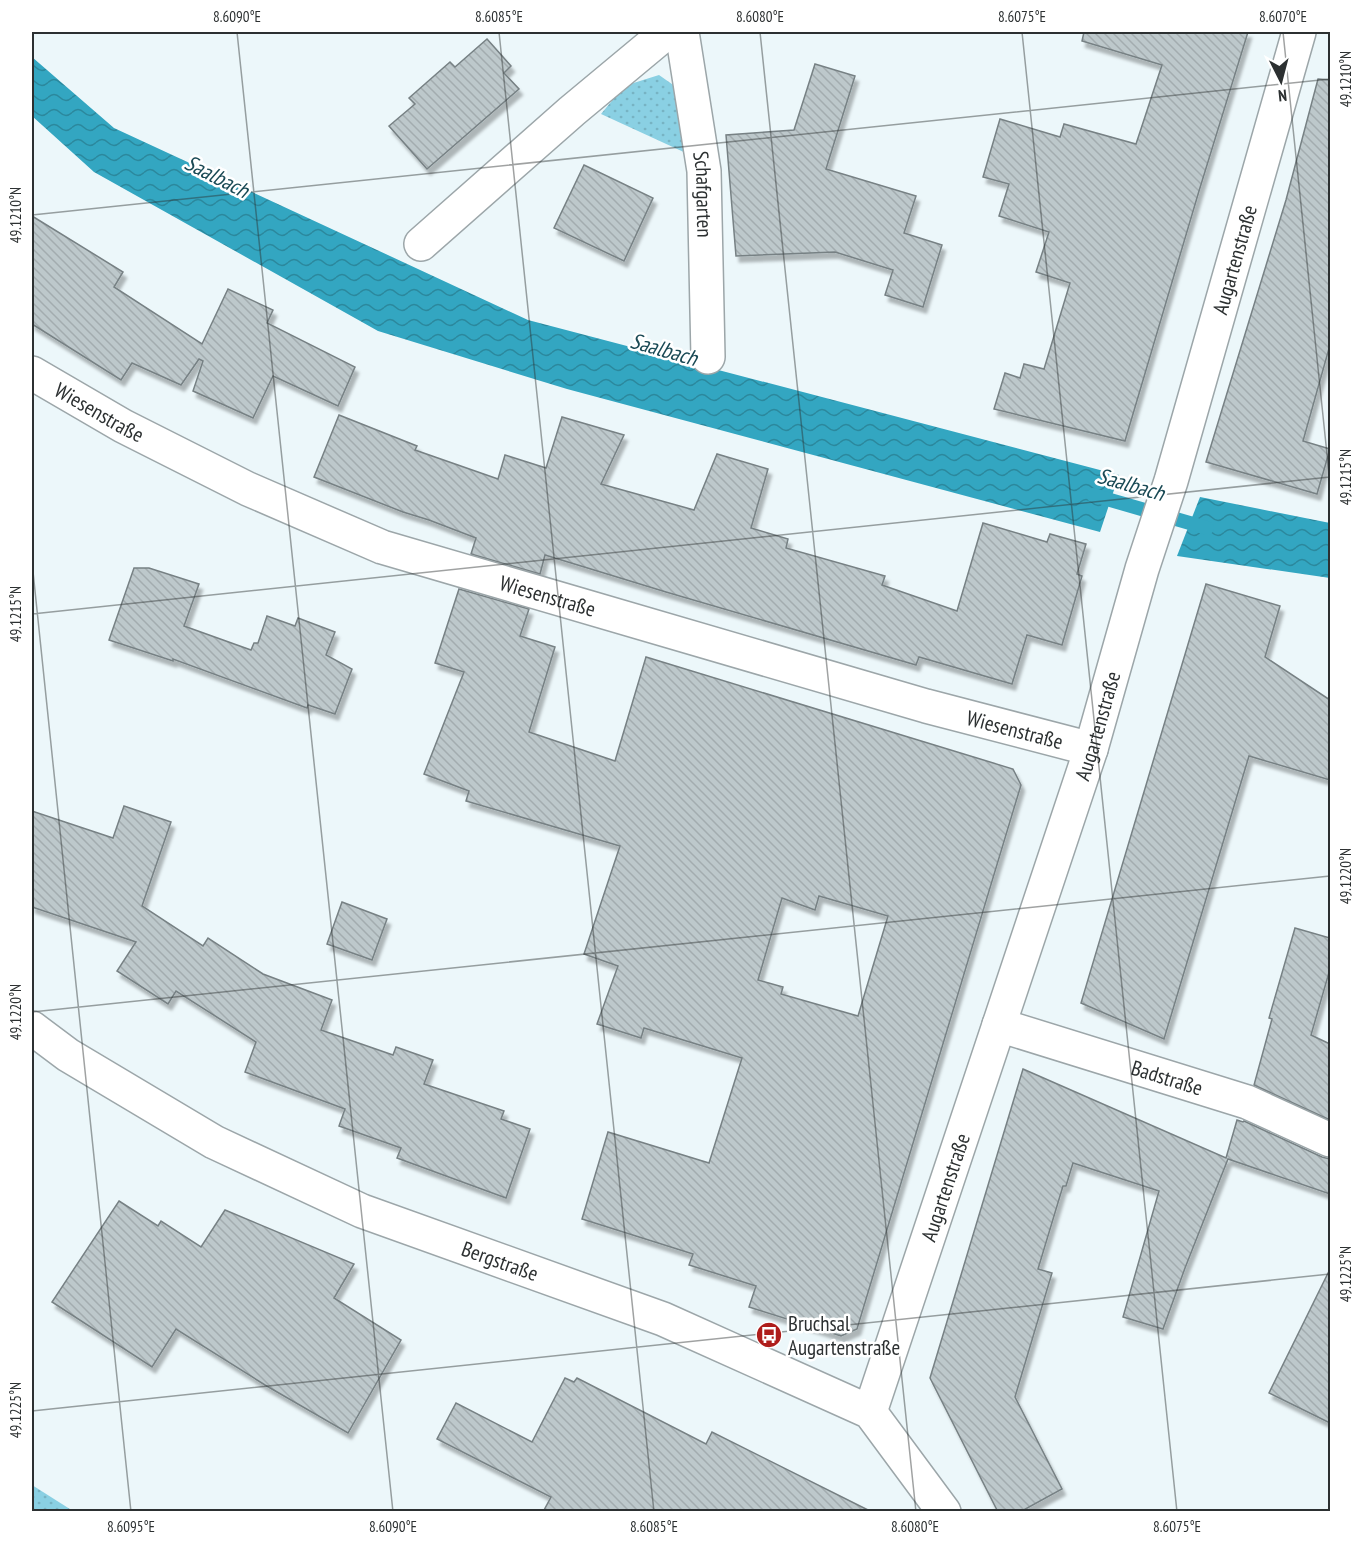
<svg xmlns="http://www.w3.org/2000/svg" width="1362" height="1543" font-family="'PT Sans Narrow',sans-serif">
<defs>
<pattern id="grass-dots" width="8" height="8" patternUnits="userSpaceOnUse" patternTransform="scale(1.5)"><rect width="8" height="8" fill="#8ad0e3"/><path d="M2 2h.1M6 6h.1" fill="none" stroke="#77b3c3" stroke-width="1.8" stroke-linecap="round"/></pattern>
<pattern id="water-waves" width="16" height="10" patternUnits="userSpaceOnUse" patternTransform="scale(1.5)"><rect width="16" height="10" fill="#33a6c1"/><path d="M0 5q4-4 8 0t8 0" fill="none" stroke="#2b889d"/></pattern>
<pattern id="building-back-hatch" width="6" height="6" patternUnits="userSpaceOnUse" patternTransform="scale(1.5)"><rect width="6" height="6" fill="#bdc8cb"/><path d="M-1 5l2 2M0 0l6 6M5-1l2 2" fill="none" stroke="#a3acaf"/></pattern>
<filter id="shadow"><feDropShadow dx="3.5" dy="6" stdDeviation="1.5" flood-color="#0004"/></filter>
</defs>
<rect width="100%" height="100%" fill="#ecf7fa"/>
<g fill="url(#grass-dots)">
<path d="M 659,75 L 679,89 L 688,154 L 601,114 L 624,86 Z"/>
<path d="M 32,1485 L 73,1511 L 32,1511 Z"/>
</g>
<g fill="url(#water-waves)">
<path d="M 32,57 L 114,128 L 528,320 L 1119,475 L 1100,532 L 567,389 L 378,331 L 94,172 L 32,116 Z"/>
<path d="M 1200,497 L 1330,523 L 1330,578 L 1177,556 Z"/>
</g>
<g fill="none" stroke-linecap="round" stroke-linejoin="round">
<path stroke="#33a6c1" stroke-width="14" d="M 1093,495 L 1207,528"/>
</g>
<g fill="url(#building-back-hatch)" stroke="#778184" stroke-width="1.5" fill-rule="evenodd" filter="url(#shadow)">
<path d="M 1084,32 L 1248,32 L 1199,191 L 1125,441 L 994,409 L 1005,373 L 1020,378 L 1024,364 L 1044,369 L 1070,283 L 1036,272 L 1049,232 L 999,216 L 1009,184 L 983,177 L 1000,119 L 1060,137 L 1064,124 L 1136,144 L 1162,65 L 1082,41 Z"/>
<path d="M 487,39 L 511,66 L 504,73 L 519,89 L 427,169 L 389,126 L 415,104 L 409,98 L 450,62 L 455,67 Z"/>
<path d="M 815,64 L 855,76 L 826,169 L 916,196 L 904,233 L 942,245 L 923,307 L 885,295 L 893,270 L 835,252 L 736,256 L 726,135 L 794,130 Z"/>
<path d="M 1318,79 L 1330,80 L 1330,345 L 1303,441 L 1330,449 L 1317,494 L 1206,462 L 1286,200 Z"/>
<path d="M 584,165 L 653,198 L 624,261 L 554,228 Z"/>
<path d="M 32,216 L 123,272 L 114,287 L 202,344 L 228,289 L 273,310 L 267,323 L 355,367 L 338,406 L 273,376 L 253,418 L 193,391 L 203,361 L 199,359 L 181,385 L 132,363 L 121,380 L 32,324 Z"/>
<path d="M 339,415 L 417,446 L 415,450 L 498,479 L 505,455 L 546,468 L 562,417 L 624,435 L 601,484 L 694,510 L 717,454 L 768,469 L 751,528 L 788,539 L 786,548 L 885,576 L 882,585 L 957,611 L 983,523 L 1047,542 L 1050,534 L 1086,544 L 1077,574 L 1082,576 L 1062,645 L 1027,635 L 1012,684 L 919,657 L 916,665 L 666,592 L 545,555 L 540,574 L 471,554 L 476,538 L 429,520 L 403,512 L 314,477 Z"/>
<path d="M 134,568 L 149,568 L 199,584 L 184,626 L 251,650 L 254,643 L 258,643 L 267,616 L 295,626 L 298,618 L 335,632 L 326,655 L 352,669 L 335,714 L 308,705 L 307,708 L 173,659 L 173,661 L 109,640 Z"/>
<path d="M 1206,584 L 1280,606 L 1265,657 L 1330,700 L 1330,780 L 1249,756 L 1164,1039 L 1081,1003 Z"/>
<path d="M 459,589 L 529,609 L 520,636 L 555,647 L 529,732 L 615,761 L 646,657 L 1013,769 L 1021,785 L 857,1329 L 841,1336 L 749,1307 L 756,1286 L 689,1265 L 693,1254 L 582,1219 L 608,1132 L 709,1163 L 742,1058 L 644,1028 L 641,1038 L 597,1024 L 618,966 L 584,954 L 620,846 L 466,801 L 469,791 L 424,774 L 464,672 L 435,663 ZM 819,896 L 888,916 L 858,1016 L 781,994 L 783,987 L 758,980 L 782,898 L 815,910 Z"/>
<path d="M 124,806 L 171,822 L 142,906 L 203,946 L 208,938 L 263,974 L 332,1000 L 321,1030 L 393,1055 L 396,1047 L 433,1060 L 424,1084 L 504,1111 L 501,1119 L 530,1129 L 506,1198 L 397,1158 L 401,1148 L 339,1126 L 345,1109 L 245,1072 L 256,1042 L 176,991 L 168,1004 L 117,971 L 136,942 L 32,907 L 32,811 L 113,838 Z"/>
<path d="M 342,902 L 387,919 L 372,960 L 327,944 Z"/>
<path d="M 1295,928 L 1330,938 L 1330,969 L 1311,1035 L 1330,1044 L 1330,1120 L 1254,1085 L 1272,1019 L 1269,1018 Z"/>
<path d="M 1023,1069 L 1226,1158 L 1237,1120 L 1243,1122 L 1244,1121 L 1322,1157 L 1330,1159 L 1330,1194 L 1228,1159 L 1185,1268 L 1163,1329 L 1123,1317 L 1159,1191 L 1073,1163 L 1066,1186 L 1063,1186 L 1038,1269 L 1052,1273 L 1015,1397 L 1062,1489 L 1020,1512 L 998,1512 L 930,1378 Z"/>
<path d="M 119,1201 L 158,1226 L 161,1221 L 201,1247 L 225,1210 L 354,1264 L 334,1298 L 401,1340 L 348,1433 L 265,1385 L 176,1329 L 152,1367 L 52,1302 Z"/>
<path d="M 1330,1269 L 1330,1423 L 1269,1393 Z"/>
<path d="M 565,1378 L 574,1382 L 577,1378 L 706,1444 L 712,1432 L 872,1512 L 543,1512 L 551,1497 L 437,1439 L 456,1403 L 532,1442 Z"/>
</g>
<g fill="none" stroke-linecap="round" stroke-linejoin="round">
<g stroke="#9ca6a9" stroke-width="36">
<g id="minor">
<path id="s1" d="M 682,32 L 704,171 L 708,357"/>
<path d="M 421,244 L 572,111 L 667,32"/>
<path id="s2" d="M 32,373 L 123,426 L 248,489 L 382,547 L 926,706 L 1091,749"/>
<path id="s3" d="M 999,1025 L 1247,1102 L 1330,1140"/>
<path id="s4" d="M 32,1028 L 68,1055 L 214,1142 L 362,1211 L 663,1319 L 870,1412 L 944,1512"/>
<path id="s5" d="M 870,1412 L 1091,749 L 1142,569 L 1171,481 L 1299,32"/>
</g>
</g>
<use href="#minor" stroke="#fff" stroke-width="33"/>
</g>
<path fill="none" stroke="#2c3031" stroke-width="1.5" stroke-opacity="0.45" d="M 237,32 L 393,1512M 499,32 L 654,1512M 760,32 L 916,1512M 1022,32 L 1177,1512M 1283,32 L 1330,483M 32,215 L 1330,79M 32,562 L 131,1512M 32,614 L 1330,477M 32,1012 L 1330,876M 32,1411 L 1330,1274"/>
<defs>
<g id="bus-disc" transform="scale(1.35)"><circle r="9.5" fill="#ae1d1b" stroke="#fff"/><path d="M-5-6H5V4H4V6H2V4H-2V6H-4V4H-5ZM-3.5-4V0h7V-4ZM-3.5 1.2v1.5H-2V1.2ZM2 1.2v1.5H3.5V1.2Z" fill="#fff"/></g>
</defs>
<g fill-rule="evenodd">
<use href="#bus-disc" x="769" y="1335"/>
</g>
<g text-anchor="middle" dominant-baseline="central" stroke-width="5" stroke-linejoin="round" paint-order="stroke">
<g font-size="21" fill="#2c3031" stroke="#fff">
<text stroke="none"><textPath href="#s1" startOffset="164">Schafgarten</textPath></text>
<text stroke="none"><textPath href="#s5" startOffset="1209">Augartenstraße</textPath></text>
<text stroke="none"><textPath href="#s2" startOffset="78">Wiesenstraße</textPath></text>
<text stroke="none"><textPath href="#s2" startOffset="564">Wiesenstraße</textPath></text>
<text stroke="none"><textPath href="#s5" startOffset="723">Augartenstraße</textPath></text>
<text stroke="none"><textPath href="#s2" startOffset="1050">Wiesenstraße</textPath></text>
<text stroke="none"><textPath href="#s3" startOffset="176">Badstraße</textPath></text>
<text stroke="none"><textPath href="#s5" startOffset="237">Augartenstraße</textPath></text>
<text stroke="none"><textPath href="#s4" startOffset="525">Bergstraße</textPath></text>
</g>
<g font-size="21" fill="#2c3031" stroke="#fff" text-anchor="start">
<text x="788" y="1323">Bruchsal<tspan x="788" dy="24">Augartenstraße</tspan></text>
</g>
<g font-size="22" font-style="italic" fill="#1a4a55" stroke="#fff">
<text transform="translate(217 176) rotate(27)">Saalbach</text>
<text transform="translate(664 349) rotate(16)">Saalbach</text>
<text transform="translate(1131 484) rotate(16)">Saalbach</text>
</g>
</g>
<rect width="1362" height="1543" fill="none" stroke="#ffffff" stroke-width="66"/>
<g transform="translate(1281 81) rotate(174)" stroke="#ffffff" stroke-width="4.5" paint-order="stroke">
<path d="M0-4.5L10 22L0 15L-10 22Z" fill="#2c3031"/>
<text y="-9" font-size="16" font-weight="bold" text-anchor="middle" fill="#2c3031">N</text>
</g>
<rect x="33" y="33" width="1296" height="1477" fill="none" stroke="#2c3031" stroke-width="2"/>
<g font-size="15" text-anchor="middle" fill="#2c3031">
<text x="237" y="22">8.6090°E</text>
<text x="499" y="22">8.6085°E</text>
<text x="760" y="22">8.6080°E</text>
<text x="1022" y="22">8.6075°E</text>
<text x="1283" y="22">8.6070°E</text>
<text transform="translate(1346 79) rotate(-90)" y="5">49.1210°N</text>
<text transform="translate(16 215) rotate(-90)" y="5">49.1210°N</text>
<text transform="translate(1346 477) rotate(-90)" y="5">49.1215°N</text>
<text transform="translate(16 614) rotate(-90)" y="5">49.1215°N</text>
<text transform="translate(1346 876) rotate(-90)" y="5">49.1220°N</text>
<text transform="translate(16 1012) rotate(-90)" y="5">49.1220°N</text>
<text transform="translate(1346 1274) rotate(-90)" y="5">49.1225°N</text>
<text transform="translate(16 1410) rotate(-90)" y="5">49.1225°N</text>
<text x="131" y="1532">8.6095°E</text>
<text x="393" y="1532">8.6090°E</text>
<text x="654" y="1532">8.6085°E</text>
<text x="915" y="1532">8.6080°E</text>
<text x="1177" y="1532">8.6075°E</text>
</g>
</svg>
